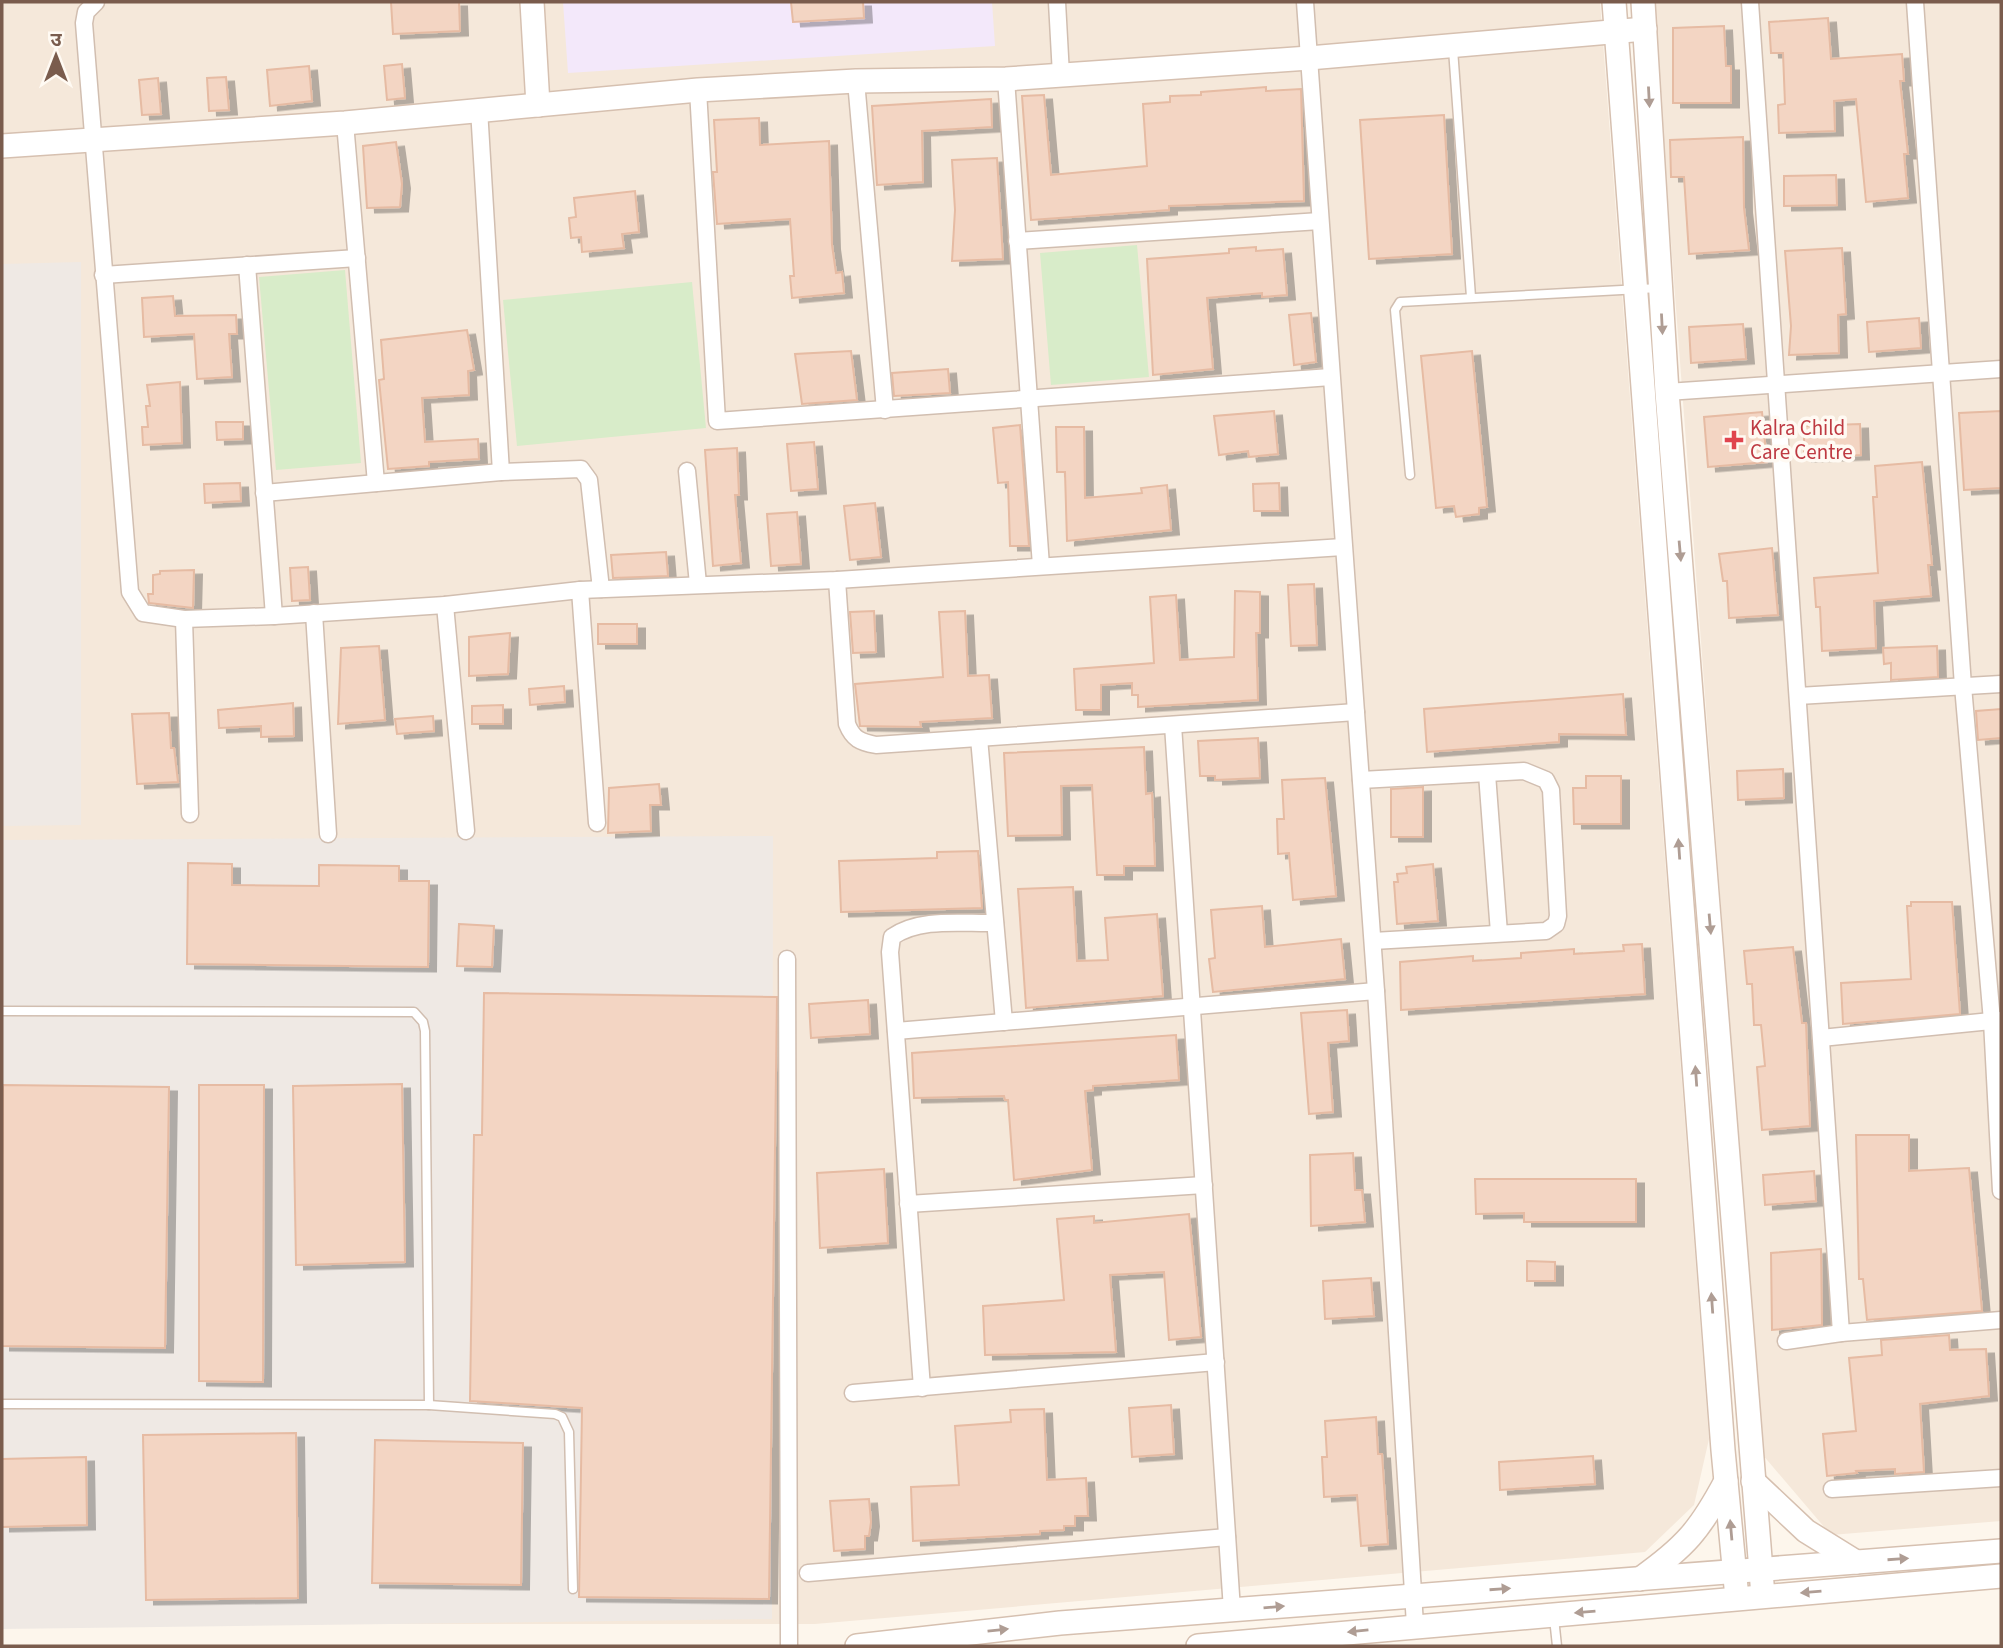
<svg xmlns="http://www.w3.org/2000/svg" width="2003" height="1648" font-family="'Source Sans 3','Noto Sans Devanagari',sans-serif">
<defs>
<filter id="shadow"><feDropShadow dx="8" dy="4.5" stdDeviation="0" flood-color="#0004"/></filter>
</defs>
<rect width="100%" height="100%" fill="#fdf6ec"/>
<g fill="#f5e8da">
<path d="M 2,2 L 1600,2 L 1709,1439 L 1694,1505 L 1645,1552 L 815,1624 L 2,1624 Z"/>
<path d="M 1653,2 L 2001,2 L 2001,1521 L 1831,1535 L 1762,1454 Z"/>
</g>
<g fill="#efe9e4">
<path d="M 81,262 L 81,825 L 2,826 L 2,264 Z"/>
<path d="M 773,836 L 772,1619 L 2,1629 L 2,840 Z"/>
</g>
<path fill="#f3e8fa" d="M 563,2 L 992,2 L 995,46 L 568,73 Z"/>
<g fill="#d8ecc9">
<path d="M 1137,245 L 1149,377 L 1051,385 L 1040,253 Z"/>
<path d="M 345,270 L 361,463 L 276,470 L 259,277 Z"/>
<path d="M 692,282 L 706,428 L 517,446 L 503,300 Z"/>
</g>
<g fill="#f3d5c3" stroke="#e6bba3" stroke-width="2" filter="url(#shadow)">
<path d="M 391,2 L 459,2 L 460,31 L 393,34 Z"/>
<path d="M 791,2 L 863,2 L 864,18 L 793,22 Z"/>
<path d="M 1828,18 L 1831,59 L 1902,54 L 1904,81 L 1900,81 L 1908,154 L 1904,154 L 1908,198 L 1866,202 L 1856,99 L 1834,101 L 1835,131 L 1779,133 L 1778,105 L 1785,104 L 1783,53 L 1771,53 L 1769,22 Z"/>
<path d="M 1724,26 L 1726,66 L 1731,66 L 1731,103 L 1673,103 L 1673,28 Z"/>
<path d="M 402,64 L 405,98 L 387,100 L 384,66 Z"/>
<path d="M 309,66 L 312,101 L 270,106 L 267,70 Z"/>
<path d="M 226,77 L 229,110 L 209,111 L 207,78 Z"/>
<path d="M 158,78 L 161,114 L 142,115 L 139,80 Z"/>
<path d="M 1266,87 L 1266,91 L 1301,89 L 1304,201 L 1169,206 L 1169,210 L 1031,220 L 1022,96 L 1044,95 L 1051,175 L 1147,166 L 1143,104 L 1170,102 L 1170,96 L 1201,95 L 1201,92 Z"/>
<path d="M 991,99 L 992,127 L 922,131 L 923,182 L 877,185 L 872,106 Z"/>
<path d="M 1444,115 L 1452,254 L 1369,259 L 1360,120 Z"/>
<path d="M 759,118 L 760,145 L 829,141 L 832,245 L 836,273 L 842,272 L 844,293 L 792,298 L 790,276 L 794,276 L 790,219 L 717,224 L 713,172 L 717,172 L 714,120 Z"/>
<path d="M 1743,137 L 1744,208 L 1749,250 L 1689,254 L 1684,177 L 1671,177 L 1670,140 Z"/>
<path d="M 396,142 L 402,184 L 400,207 L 367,208 L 363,146 Z"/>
<path d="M 997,158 L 1003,259 L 952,261 L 955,210 L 952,160 Z"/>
<path d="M 1836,175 L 1837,205 L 1784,206 L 1784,176 Z"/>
<path d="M 635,191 L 639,232 L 622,234 L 624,248 L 582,252 L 581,237 L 571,238 L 569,218 L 576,217 L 574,198 Z"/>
<path d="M 1256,247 L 1256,251 L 1283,249 L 1287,295 L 1262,297 L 1262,293 L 1207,298 L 1213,369 L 1153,375 L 1147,259 L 1229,253 L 1229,249 Z"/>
<path d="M 1842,248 L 1846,314 L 1838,315 L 1839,353 L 1789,355 L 1791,326 L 1785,251 Z"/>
<path d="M 173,296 L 175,316 L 236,315 L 237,334 L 229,334 L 232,377 L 197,379 L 194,334 L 144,337 L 142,298 Z"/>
<path d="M 1311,313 L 1316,362 L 1294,365 L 1289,315 Z"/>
<path d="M 1919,318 L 1921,348 L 1869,352 L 1867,322 Z"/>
<path d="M 1743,324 L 1746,359 L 1691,363 L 1689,327 Z"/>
<path d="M 467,330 L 474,370 L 468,371 L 469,395 L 422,398 L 425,442 L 478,439 L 479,459 L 429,462 L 429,466 L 388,469 L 379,380 L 384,379 L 381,340 Z"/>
<path d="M 851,351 L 857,400 L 802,404 L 795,354 Z"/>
<path d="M 1472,351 L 1487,507 L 1479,508 L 1479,514 L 1456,517 L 1454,506 L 1436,508 L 1421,356 Z"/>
<path d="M 948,369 L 950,393 L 894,396 L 892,373 Z"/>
<path d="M 180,382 L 182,443 L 143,445 L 142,427 L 148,427 L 146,406 L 150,406 L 147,385 Z"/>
<path d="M 1274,411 L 1278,454 L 1249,457 L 1248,451 L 1219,455 L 1214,416 Z"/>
<path d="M 2001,411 L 2001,488 L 1964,490 L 1959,413 Z"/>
<path d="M 1762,412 L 1767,462 L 1708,467 L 1704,417 Z"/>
<path d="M 216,422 L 243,422 L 243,439 L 217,440 Z"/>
<path d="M 1860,424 L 1861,455 L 1804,457 L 1804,426 Z"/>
<path d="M 1020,425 L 1029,546 L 1010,546 L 1008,482 L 998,483 L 993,428 Z"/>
<path d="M 1056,427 L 1084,427 L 1085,498 L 1142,493 L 1141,488 L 1167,485 L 1171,530 L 1067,541 L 1065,472 L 1057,472 Z"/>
<path d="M 814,442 L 818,489 L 791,491 L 787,444 Z"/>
<path d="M 737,448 L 739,495 L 735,495 L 741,563 L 713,566 L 705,450 Z"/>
<path d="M 1922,462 L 1932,565 L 1928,565 L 1931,596 L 1874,601 L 1876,648 L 1822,651 L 1820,607 L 1816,607 L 1814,578 L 1878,573 L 1873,497 L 1877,497 L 1875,466 Z"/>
<path d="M 240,483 L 241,501 L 205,503 L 204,484 Z"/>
<path d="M 1279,483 L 1280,511 L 1254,511 L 1253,484 Z"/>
<path d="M 875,503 L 881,557 L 850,560 L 844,506 Z"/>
<path d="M 797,512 L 801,564 L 771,566 L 767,514 Z"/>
<path d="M 1772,548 L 1778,615 L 1729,618 L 1727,581 L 1723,581 L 1719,554 Z"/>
<path d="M 666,552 L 668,576 L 613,578 L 611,555 Z"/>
<path d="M 308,567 L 310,600 L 292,601 L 290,568 Z"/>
<path d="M 194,570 L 193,608 L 149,603 L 148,594 L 153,594 L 153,575 L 160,574 L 160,571 Z"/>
<path d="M 1314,584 L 1317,645 L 1291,646 L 1288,585 Z"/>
<path d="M 1235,591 L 1260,592 L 1260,633 L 1256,633 L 1258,700 L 1138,707 L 1138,695 L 1132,695 L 1132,683 L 1101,685 L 1101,710 L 1076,710 L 1074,669 L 1154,663 L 1150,597 L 1176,595 L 1180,660 L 1234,657 Z"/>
<path d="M 874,611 L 876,652 L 853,653 L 850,612 Z"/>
<path d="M 965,611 L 968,676 L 989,675 L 992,718 L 920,722 L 921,727 L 860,726 L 855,684 L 943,677 L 939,612 Z"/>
<rect x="598" y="624" width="39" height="20"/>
<path d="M 510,633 L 508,674 L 469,676 L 469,637 Z"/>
<path d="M 379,646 L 385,720 L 338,724 L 341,648 Z"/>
<path d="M 1937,646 L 1938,677 L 1891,680 L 1891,663 L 1884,664 L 1883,648 Z"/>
<path d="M 564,686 L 565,702 L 530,705 L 529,689 Z"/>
<path d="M 1623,694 L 1626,735 L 1559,734 L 1559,742 L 1427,752 L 1424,709 Z"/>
<path d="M 293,703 L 294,736 L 261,737 L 261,726 L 219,728 L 218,710 Z"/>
<path d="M 503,705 L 503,724 L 472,724 L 472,706 Z"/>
<path d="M 2001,709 L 2001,738 L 1978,740 L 1976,711 Z"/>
<path d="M 169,713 L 171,748 L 174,748 L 178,782 L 137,784 L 132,714 Z"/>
<path d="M 433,716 L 434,731 L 397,734 L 395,719 Z"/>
<path d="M 1258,738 L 1260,778 L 1215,780 L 1215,776 L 1200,776 L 1198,741 Z"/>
<path d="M 1144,747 L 1146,794 L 1152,793 L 1155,866 L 1124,866 L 1124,875 L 1097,875 L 1092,785 L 1061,786 L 1062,835 L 1008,836 L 1004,753 Z"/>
<path d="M 1783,769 L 1784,798 L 1738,800 L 1737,771 Z"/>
<path d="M 1586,776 L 1621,776 L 1621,824 L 1574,824 L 1573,788 L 1586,788 Z"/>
<path d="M 1325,778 L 1336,896 L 1293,900 L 1289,853 L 1278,854 L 1277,819 L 1284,819 L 1282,780 Z"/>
<path d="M 659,784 L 661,805 L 650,805 L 651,831 L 608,833 L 609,788 Z"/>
<path d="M 1423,787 L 1423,837 L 1391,837 L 1391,789 Z"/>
<path d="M 978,851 L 982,908 L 841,912 L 839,861 L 937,858 L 937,852 Z"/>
<path d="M 188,863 L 232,864 L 232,885 L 319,886 L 319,865 L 399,866 L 399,881 L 429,881 L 428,967 L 187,964 Z"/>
<path d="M 1433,864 L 1438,921 L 1397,924 L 1394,882 L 1398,882 L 1397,874 L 1407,873 L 1406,867 Z"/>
<path d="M 1073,887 L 1077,961 L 1108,960 L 1105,918 L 1157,914 L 1163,996 L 1026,1008 L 1018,889 Z"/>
<path d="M 1911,902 L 1952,902 L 1960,1014 L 1843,1024 L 1841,983 L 1911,979 L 1907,906 L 1911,906 Z"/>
<path d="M 1262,906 L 1265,947 L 1341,939 L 1345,979 L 1213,992 L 1209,959 L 1215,958 L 1211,910 Z"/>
<path d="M 459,924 L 494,926 L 492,967 L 457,966 Z"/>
<path d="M 1642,944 L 1645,994 L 1401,1010 L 1400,962 L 1473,956 L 1473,961 L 1521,958 L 1521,953 L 1574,949 L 1574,954 L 1624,951 L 1623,945 Z"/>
<path d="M 1793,947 L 1802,1023 L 1806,1023 L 1810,1126 L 1762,1130 L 1757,1067 L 1765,1066 L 1761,1025 L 1754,1025 L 1752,984 L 1747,984 L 1744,951 Z"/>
<path d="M 484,993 L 777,997 L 769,1599 L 579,1597 L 582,1408 L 470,1401 L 474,1135 L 482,1135 Z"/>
<path d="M 868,1000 L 870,1034 L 811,1038 L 809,1004 Z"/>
<path d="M 1347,1010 L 1349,1041 L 1328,1043 L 1333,1112 L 1309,1114 L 1301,1013 Z"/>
<path d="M 1176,1035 L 1179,1080 L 1093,1086 L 1093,1090 L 1085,1091 L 1092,1170 L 1014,1180 L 1008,1100 L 1005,1100 L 1004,1096 L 914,1098 L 912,1053 Z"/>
<path d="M 402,1084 L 405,1262 L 296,1265 L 293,1086 Z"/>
<path d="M 3,1085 L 169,1087 L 165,1348 L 2,1346 Z"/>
<path d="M 199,1085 L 264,1085 L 263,1382 L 199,1381 Z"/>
<path d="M 1856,1135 L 1909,1135 L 1909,1171 L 1969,1168 L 1982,1311 L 1867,1320 L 1863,1279 L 1859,1279 Z"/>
<path d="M 1353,1153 L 1355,1190 L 1362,1190 L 1365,1222 L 1311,1226 L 1310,1155 Z"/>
<path d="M 884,1169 L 888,1243 L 820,1248 L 817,1173 Z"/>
<path d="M 1814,1171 L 1816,1201 L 1765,1205 L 1763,1175 Z"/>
<path d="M 1475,1179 L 1636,1179 L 1636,1222 L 1524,1222 L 1524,1213 L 1476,1214 Z"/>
<path d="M 1189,1214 L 1201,1337 L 1169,1340 L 1164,1272 L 1110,1275 L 1116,1352 L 985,1355 L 983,1306 L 1064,1300 L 1057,1219 L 1094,1216 L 1094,1223 Z"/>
<path d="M 1821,1249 L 1822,1325 L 1772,1330 L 1771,1253 Z"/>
<path d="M 1527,1261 L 1555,1262 L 1555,1281 L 1527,1281 Z"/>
<path d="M 1371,1278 L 1374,1316 L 1325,1319 L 1323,1281 Z"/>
<path d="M 1949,1335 L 1950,1350 L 1986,1349 L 1989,1396 L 1920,1404 L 1924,1472 L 1895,1474 L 1895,1469 L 1856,1471 L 1857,1473 L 1827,1476 L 1823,1434 L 1856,1431 L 1849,1358 L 1882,1355 L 1881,1340 Z"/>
<path d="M 1171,1405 L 1174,1454 L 1132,1457 L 1129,1408 Z"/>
<path d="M 1044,1409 L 1047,1480 L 1086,1478 L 1088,1516 L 1075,1516 L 1075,1526 L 1064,1526 L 1064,1530 L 1040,1531 L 1040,1534 L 913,1541 L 911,1487 L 959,1485 L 955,1426 L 1011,1422 L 1010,1410 Z"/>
<path d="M 1376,1417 L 1378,1454 L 1382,1454 L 1388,1544 L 1361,1546 L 1357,1495 L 1324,1497 L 1322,1457 L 1327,1457 L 1325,1421 Z"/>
<path d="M 296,1433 L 298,1598 L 146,1600 L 143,1435 Z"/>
<path d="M 375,1440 L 523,1443 L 521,1585 L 372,1583 Z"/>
<path d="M 1593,1456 L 1595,1484 L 1500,1490 L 1499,1462 Z"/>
<path d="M 86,1457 L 87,1525 L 2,1527 L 2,1459 Z"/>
<path d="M 869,1499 L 871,1522 L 869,1536 L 865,1536 L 865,1549 L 834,1551 L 830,1501 Z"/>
</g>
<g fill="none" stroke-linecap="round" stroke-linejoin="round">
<g stroke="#d1beb0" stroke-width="11">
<g id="lane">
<path d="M 1453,49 L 1471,297"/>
<path d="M 1410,475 L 1395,310 L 1400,302 L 1659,288"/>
<path d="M 2,1011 L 414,1012 L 423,1022 L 425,1031 L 429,1405"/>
<path d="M 2,1404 L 429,1405 L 555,1414 L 562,1417 L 569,1432 L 573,1589"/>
<path d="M 1554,1618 L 1557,1646"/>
</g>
</g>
<g stroke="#d1beb0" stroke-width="19">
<g id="street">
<path d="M 96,2 L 86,12 L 84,23 L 130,592 L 143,613 L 184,619 L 274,616 L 445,605 L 580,590 L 837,580 L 1343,547"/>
<path d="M 1057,2 L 1061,75"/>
<path d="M 1305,2 L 1376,991 L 1415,1625"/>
<path d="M 1750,2 L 1841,1333"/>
<path d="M 1915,2 L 1963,686 L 1992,1021 L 2001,1191"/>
<path d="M 1006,79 L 1041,566"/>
<path d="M 856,81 L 885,410"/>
<path d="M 698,90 L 717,421 L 1331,377"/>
<path d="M 479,109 L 501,472"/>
<path d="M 345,123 L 376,483"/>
<path d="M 1017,241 L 1320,221"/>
<path d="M 247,265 L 274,616"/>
<path d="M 103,275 L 357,258"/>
<path d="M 1667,392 L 2001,369"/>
<path d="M 687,471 L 698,584"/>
<path d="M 264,493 L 501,472 L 581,469 L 589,480 L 601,589"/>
<path d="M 837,580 L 847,724 C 853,739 860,742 876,745 L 1356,712"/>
<path d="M 580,590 L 597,823"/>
<path d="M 445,605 L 466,831"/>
<path d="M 314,613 L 328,834"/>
<path d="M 184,619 L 190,814"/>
<path d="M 1798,696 L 2001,684"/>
<path d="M 1173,725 L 1232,1610"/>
<path d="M 979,738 L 1004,1022"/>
<path d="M 1487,774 L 1499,933"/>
<path d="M 1361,780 L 1524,771 L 1546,780 L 1551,790 L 1558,916 L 1556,924 L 1546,931 L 1373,941"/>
<path d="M 787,959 L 789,1646"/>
<path d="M 896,1031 L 1376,991"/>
<path d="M 1821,1038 L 2001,1020"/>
<path d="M 908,1204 L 1204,1185"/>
<path d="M 1786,1341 L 1841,1333 L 2001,1320"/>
<path d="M 922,1388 L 890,952 L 892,937 C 920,917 963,924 995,923"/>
<path d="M 853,1393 L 1216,1362"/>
<path d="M 1832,1489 L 2001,1478"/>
<path d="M 808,1573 L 1227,1537"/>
</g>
</g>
<g stroke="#d6c0b0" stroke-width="26">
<g id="secondary">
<path d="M 532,2 L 538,105"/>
<path d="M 1614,2 L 1723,1450 L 1737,1598"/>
<path d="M 1643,2 L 1667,392 L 1763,1596"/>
<path d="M 2,146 L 345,123 L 698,90 L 856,81 L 1006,79 L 1309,58 L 1645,29"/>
<path d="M 1753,1481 L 1806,1531 L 1856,1562"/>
<path d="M 1640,1579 C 1685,1547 1700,1530 1726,1481"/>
<path d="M 857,1646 L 1060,1623 L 2001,1551"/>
<path d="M 1198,1646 L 2001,1576"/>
</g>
</g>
<use href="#lane" stroke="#fff" stroke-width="8"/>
<use href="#street" stroke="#fff" stroke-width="16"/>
<use href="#secondary" stroke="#fff" stroke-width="23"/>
</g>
<defs><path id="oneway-solid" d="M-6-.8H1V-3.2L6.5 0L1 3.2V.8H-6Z" transform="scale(1.75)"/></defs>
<g fill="#af9d94">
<use href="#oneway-solid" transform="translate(1649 97) rotate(87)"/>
<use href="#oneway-solid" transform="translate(1662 324) rotate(87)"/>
<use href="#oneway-solid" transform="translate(1680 551) rotate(85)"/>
<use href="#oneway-solid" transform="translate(1679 849) rotate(-94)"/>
<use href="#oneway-solid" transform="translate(1710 924) rotate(85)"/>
<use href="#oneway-solid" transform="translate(1696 1076) rotate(-94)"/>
<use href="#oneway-solid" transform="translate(1712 1303) rotate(-94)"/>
<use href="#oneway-solid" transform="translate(1731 1530) rotate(-95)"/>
<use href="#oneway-solid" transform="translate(1898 1559) rotate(-4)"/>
<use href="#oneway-solid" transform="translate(1500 1589) rotate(-4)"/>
<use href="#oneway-solid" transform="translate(1811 1592) rotate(175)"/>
<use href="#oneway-solid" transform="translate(1274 1607) rotate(-5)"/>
<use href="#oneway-solid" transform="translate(1585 1612) rotate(175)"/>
<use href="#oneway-solid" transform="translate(998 1630) rotate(-6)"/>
<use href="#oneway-solid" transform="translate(1358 1631) rotate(174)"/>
</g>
<path fill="#e0444e" stroke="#fffaf3" stroke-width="2.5" d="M1730.5 429.5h7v7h7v7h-7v7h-7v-7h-7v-7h7z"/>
<g text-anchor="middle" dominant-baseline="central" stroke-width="7" stroke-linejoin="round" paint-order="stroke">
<g font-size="21" fill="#be3a42" stroke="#fffaf3" text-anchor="start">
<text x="1750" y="428">Kalra Child<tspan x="1750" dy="24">Care Centre</tspan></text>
</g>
</g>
<rect width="2003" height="1648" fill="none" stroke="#7a5c4d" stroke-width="7"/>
<g transform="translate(56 56)" stroke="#fffaf3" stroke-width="5" paint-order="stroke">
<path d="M0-5L12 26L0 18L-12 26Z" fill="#7a5c4d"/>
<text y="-10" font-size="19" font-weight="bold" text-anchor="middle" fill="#7a5c4d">उ</text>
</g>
</svg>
